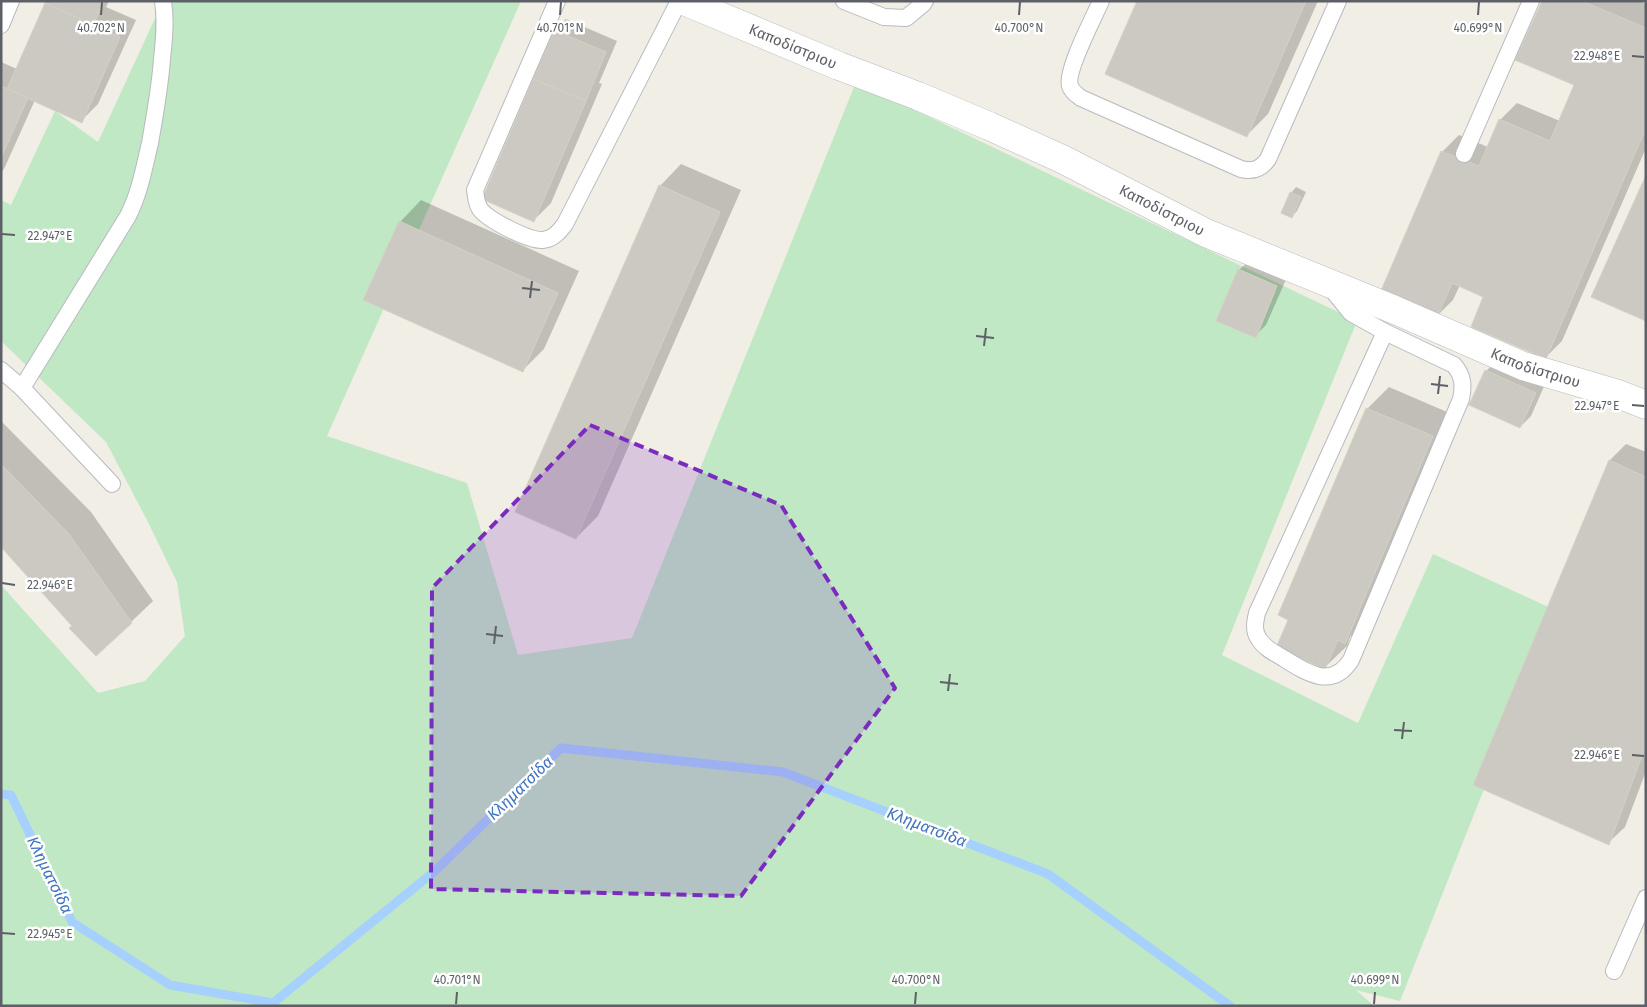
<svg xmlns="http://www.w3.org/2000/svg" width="1647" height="1007" font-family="'Fira Sans',sans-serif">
<rect width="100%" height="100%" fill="#f0eee5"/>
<path fill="#c1e8c4" d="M 163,1 L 521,1 L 327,436 L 467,483 L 518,655 L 632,638 L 856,82 L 1357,321 L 1222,655 L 1358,723 L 1433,554 L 1555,610 L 1400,1001 L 1356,990 L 1374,1006 L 1,1006 L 1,585 L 98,693 L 145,681 L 185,636 L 177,582 L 148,522 L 106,442 L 1,341 L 1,200 L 11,205 L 55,111 L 98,142 Z"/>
<g fill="#0003">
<path d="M 47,1 L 109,1 L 106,7 L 136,20 L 98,104 L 81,121 L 35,100 L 4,169 L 1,172 L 1,62 L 17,69 Z"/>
<path d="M 1138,1 L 1318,1 L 1268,114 L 1246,136 Z"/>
<path d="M 1543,1 L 1638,1 L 1646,4 L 1646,148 L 1562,341 L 1545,358 L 1485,296 L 1460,285 L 1453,300 L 1436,317 L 1442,152 L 1459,135 L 1488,147 L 1500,120 L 1517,103 L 1560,121 L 1575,85 Z"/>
<path d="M 566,19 L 617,41 L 599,83 L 602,84 L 551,203 L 534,220 L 484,199 L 555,30 Z"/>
<path d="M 681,164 L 741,190 L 598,516 L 576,538 L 660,186 Z"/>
<path d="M 1296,187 L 1306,192 L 1297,211 L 1292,217 L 1291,193 Z"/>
<path d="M 421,200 L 579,271 L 544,349 L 522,371 L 400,222 Z"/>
<path d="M 1251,259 L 1288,275 L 1266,325 L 1255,336 L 1239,270 Z"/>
<path d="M 1498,360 L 1546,382 L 1531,416 L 1520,427 L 1486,371 Z"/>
<path d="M 1389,387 L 1454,415 L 1367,621 L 1350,637 L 1347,646 L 1325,667 L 1367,409 Z"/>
<path d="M 1,421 L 91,512 L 153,601 L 131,622 L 1,545 Z"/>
<path d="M 1626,444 L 1646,452 L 1646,771 L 1625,827 L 1608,843 L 1610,460 Z"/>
</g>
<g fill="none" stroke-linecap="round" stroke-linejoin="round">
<path stroke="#a6d1ff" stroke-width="9" d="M 1,794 L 11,795 L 72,922 L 170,985 L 273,1003 L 436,870 L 561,748 L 783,772 L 1048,874 L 1230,1006"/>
</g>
<g fill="#cbc9c1" stroke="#d5d1c3">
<path d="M 46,1 L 104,1 L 93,25 L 45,3 Z"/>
<path d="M 1137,1 L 1306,1 L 1247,137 L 1105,74 Z"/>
<path d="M 1542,1 L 1582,1 L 1646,28 L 1646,128 L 1546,359 L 1471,327 L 1483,297 L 1452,283 L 1437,318 L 1380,293 L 1441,151 L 1479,166 L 1499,119 L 1550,141 L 1574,85 L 1515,60 Z"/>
<path d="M 45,3 L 120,37 L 82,123 L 7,89 Z"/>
<path d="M 554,30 L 606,52 L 586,101 L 533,79 Z"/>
<path d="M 533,79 L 586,101 L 534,222 L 482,199 Z"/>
<path d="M 1,86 L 28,98 L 1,158 Z"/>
<path d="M 1646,175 L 1646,321 L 1591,297 Z"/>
<path d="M 659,185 L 720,212 L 576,539 L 515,512 Z"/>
<path d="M 1290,192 L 1301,197 L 1292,218 L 1281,213 Z"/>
<path d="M 399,221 L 558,293 L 523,372 L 363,300 Z"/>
<path d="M 1238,269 L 1277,286 L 1256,338 L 1216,321 Z"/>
<path d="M 1485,370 L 1536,393 L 1520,428 L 1469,405 Z"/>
<path d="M 1366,408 L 1433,436 L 1345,644 L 1338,640 L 1325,669 L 1276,648 L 1288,620 L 1278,615 Z"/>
<path d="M 1609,460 L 1646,477 L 1646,745 L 1609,845 L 1473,785 Z"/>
<path d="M 1,464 L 69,534 L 132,623 L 96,656 L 69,628 L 72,626 L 1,547 Z"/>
</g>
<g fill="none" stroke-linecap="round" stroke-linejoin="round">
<g stroke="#b8bac0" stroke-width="18">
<g id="service">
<path d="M 557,1 L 475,190 C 476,196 476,203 480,209 C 488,220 529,241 543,240 C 553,239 559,232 565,224 L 679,1"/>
<path d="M 844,1 L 884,17 L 906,18 L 923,4 L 925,1"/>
<path d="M 1101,1 C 1094,17 1065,72 1070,86 C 1072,92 1077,95 1081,98 L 1241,169 C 1253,172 1261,169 1268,159 L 1338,1"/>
<path d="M 1,25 L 11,1"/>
<path d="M 1464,154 L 1531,1"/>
<path d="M 1330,287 L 1351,313 L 1385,332 L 1257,613 C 1255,622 1253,631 1259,639 C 1264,648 1275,653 1283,658 C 1307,673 1332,690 1351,660 L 1461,399 C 1464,385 1463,376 1454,365 L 1385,332"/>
<path d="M 1,370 L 22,388 L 112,484"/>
<path d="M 22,388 L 128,216 C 140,192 144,168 150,143 C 155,115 160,87 162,59 C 164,40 166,20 163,1"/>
<path d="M 1614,971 L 1646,898"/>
</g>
</g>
<g stroke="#b8bac0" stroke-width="29">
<g id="minor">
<path id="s1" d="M 684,1 L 839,66 L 918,96 L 989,126 L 1062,159 L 1206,233 L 1395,310 L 1523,366 L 1618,394 L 1646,405"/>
</g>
</g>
<use href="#service" stroke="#fff" stroke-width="16"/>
<use href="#minor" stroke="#fff" stroke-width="28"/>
</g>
<path fill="#7b2cbf" fill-opacity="0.2" stroke="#7b2cbf" stroke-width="4" stroke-dasharray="10 6" stroke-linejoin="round" d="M 590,425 L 781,505 L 895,688 L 741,896 L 431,889 L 432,588 Z"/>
<path fill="none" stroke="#5d6066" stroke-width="2" d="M 101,15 L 102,2M 560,15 L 561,2M 1019,15 L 1020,2M 1478,15 L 1479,2M 1632,56 L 1644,57M 2,234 L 15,235M 522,288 L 540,290M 530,298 L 532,281M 976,336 L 994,338M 984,346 L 986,328M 1431,384 L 1448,386M 1438,394 L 1440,376M 1632,405 L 1644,406M 2,583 L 15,585M 486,634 L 503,636M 494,644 L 496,626M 940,682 L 958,684M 948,691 L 950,674M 1394,730 L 1412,731M 1402,739 L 1404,722M 1632,755 L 1644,756M 2,933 L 15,934M 456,1004 L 457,992M 915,1004 L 916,992M 1374,1004 L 1375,992"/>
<g text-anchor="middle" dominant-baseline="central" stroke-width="5" stroke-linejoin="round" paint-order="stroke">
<g font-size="15" fill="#5d6066" stroke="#fff">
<text stroke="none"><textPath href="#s1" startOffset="118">Καποδίστριου</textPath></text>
<text stroke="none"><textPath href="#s1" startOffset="522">Καποδίστριου</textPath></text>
<text stroke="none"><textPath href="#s1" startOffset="928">Καποδίστριου</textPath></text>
</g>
<g font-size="16" font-style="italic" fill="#4074c0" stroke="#fff">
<text transform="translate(520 788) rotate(-44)">Κληματσίδα</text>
<text transform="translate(927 827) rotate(21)">Κληματσίδα</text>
<text transform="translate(50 875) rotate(64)">Κληματσίδα</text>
</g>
</g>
<g font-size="12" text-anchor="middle" fill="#5d6066" stroke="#fff" stroke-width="5" stroke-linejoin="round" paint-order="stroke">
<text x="101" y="32">40.702°N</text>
<text x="560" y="32">40.701°N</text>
<text x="1019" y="32">40.700°N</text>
<text x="1478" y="32">40.699°N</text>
<text x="1597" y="60">22.948°E</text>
<text x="50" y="240">22.947°E</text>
<text x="1597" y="410">22.947°E</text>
<text x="50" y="589">22.946°E</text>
<text x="1597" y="759">22.946°E</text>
<text x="50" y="938">22.945°E</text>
<text x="457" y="984">40.701°N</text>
<text x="916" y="984">40.700°N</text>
<text x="1375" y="984">40.699°N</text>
</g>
<rect width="1647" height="1007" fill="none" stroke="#5d6066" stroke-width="5"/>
</svg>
